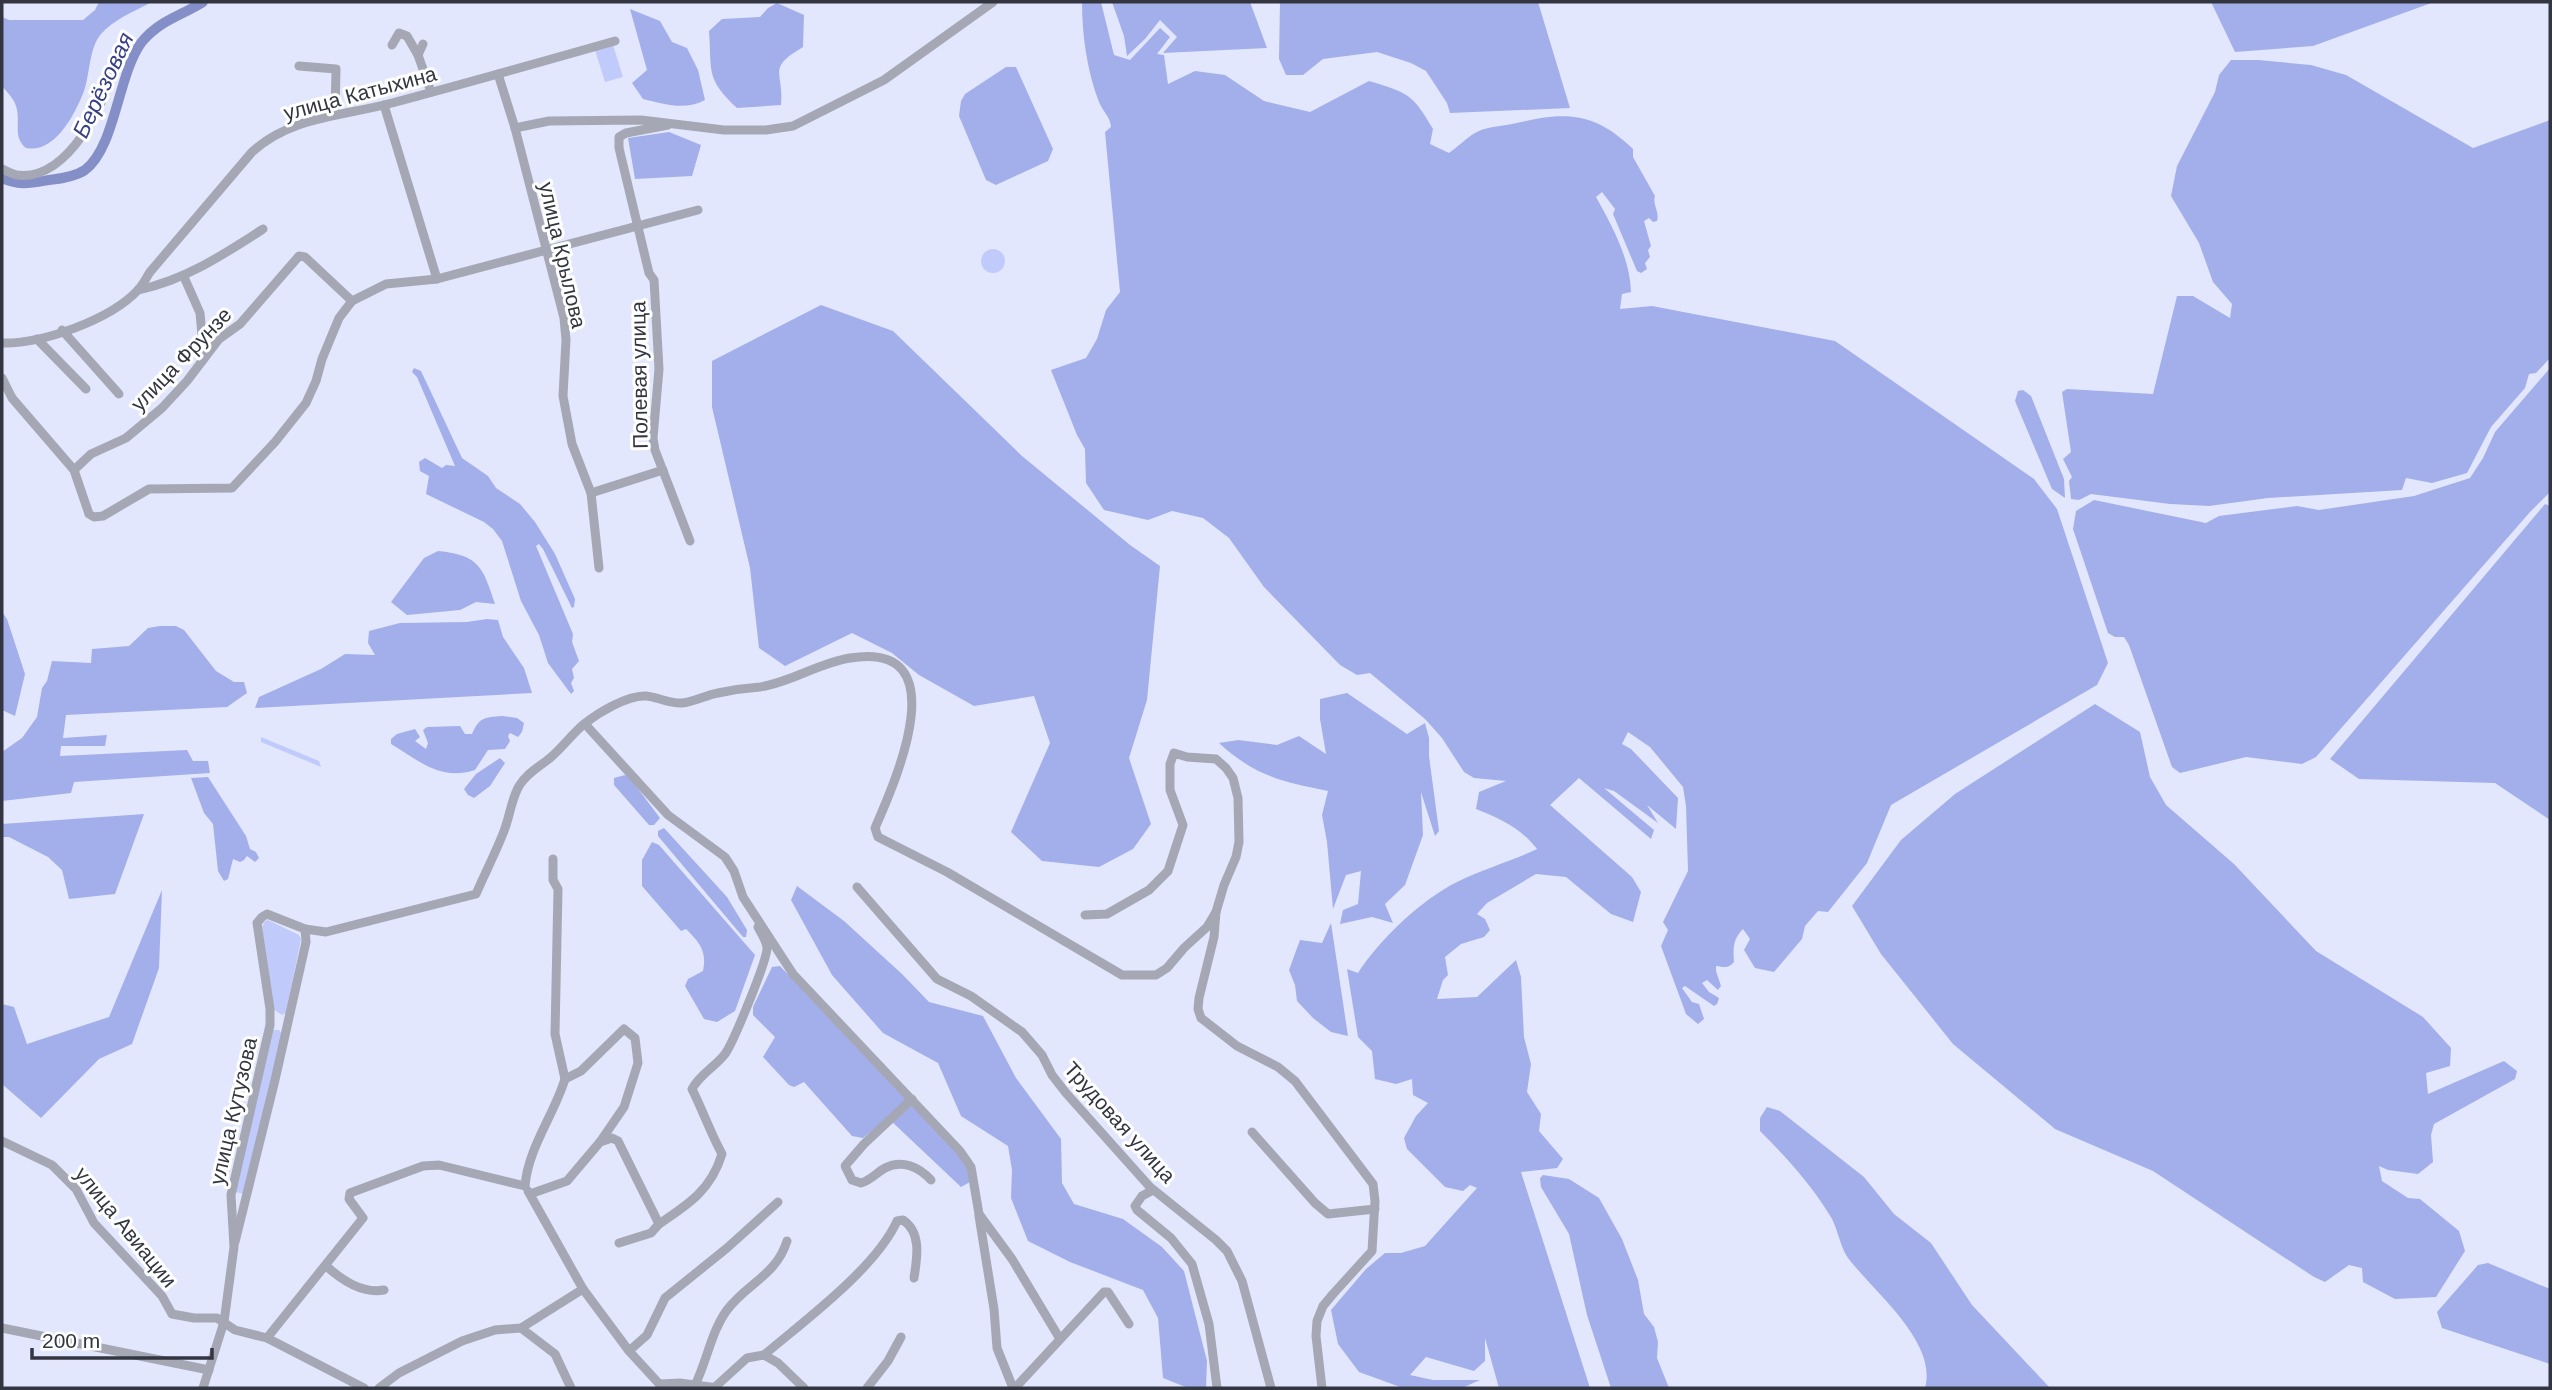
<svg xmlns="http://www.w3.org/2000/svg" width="2552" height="1390" font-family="Helvetica,sans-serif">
<rect width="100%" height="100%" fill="#e2e7fd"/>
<g fill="#c1cbfb">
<path d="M 613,45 L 623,77 L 605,82 L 595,50 Z"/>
<circle cx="993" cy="261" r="12"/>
<path d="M 261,737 L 319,761 L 321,767 L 261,742 Z"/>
<path d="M 268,920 L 299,935 L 301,939 L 286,1013 L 282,1015 L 273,1009 L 262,927 L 265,921 Z"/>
<path d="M 273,1030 L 279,1030 L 282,1034 L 245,1194 L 235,1192 Z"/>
</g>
<g fill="#a3afea">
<path d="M 99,2 L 152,2 C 135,11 114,19 101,34 C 89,48 90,74 84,91 C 75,114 55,154 26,148 C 13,137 20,125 17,110 C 16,101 8,93 2,86 L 2,17 L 9,20 L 83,20 L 95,10 Z"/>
<path d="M 1082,2 L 1101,2 L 1114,55 L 1130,60 L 1160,28 L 1170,37 L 1157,54 L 1164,55 L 1168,84 L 1195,71 L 1225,75 L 1264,101 L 1310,112 L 1369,81 C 1408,93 1412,93 1433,129 L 1430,144 L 1449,153 C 1458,147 1466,138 1475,133 C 1485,127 1501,126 1512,124 C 1565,112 1592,110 1633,149 L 1633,157 L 1655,196 C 1652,204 1660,212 1657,221 L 1653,222 L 1649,218 L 1644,221 L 1651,246 L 1648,250 L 1650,257 L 1645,263 L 1647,269 L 1641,273 L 1637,271 L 1613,214 L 1615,209 L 1602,192 L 1596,197 C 1612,226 1630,258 1631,292 L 1622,294 L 1620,309 L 1652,306 L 1835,341 L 2034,479 L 2057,509 L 2108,663 L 2097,685 L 1891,805 L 1867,863 L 1828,912 L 1818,911 L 1805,926 L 1802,939 L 1774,972 L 1755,968 L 1744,950 L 1750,939 L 1743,929 C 1733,939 1733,948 1734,962 C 1728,969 1724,967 1716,966 L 1716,971 L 1721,986 L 1718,990 L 1707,980 L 1702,983 L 1709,992 L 1719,998 L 1717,1004 L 1714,1006 L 1685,986 L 1682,988 L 1692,1002 L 1699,1004 L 1704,1019 L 1698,1024 L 1686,1014 L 1661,946 L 1668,930 L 1663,922 L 1688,871 L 1686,806 L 1683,787 L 1650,747 L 1628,732 L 1622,744 L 1631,749 L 1678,798 L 1676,829 L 1647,805 L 1658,823 L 1614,791 L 1604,788 L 1654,830 L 1651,839 L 1579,778 L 1550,805 L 1632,877 L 1641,892 L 1633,922 L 1611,914 L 1566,877 L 1536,874 L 1487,903 L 1477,914 L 1485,919 L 1490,930 L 1484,937 L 1461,944 L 1445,957 L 1448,975 L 1443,980 L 1437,999 L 1477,997 L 1516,960 L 1521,977 L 1524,1037 L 1531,1064 L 1527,1092 L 1541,1114 L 1539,1131 L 1563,1159 L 1557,1168 L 1521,1172 L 1590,1388 L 1499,1388 L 1485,1338 L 1485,1361 L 1474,1371 L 1426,1357 L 1410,1375 L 1433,1380 L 1480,1380 L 1462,1388 L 1403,1388 L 1359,1372 L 1338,1344 L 1331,1310 L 1366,1269 L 1385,1253 L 1401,1253 L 1425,1246 L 1477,1188 L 1470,1185 L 1463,1191 L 1445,1187 L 1407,1149 L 1404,1138 L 1416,1116 L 1428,1103 L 1413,1095 L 1412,1079 L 1396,1084 L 1375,1079 L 1372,1051 L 1358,1037 L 1347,969 L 1358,973 C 1380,939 1421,900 1457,882 C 1483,869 1512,861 1537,849 C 1521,828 1499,818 1476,809 L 1479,792 L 1506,781 L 1474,778 L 1464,772 L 1442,738 L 1425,719 L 1370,673 L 1357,675 L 1340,665 L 1264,587 L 1229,538 L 1203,518 L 1172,511 L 1148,520 L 1104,510 L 1086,483 L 1085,449 L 1077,435 L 1051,370 L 1086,358 L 1097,339 L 1106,310 L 1120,292 L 1105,132 L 1111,127 C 1110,116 1103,112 1099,102 C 1087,71 1082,35 1082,2 Z"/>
<path d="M 1112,2 L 1250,2 L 1267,48 L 1163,53 L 1177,37 L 1160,20 L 1145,39 L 1127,56 L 1124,36 Z"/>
<path d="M 1280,2 L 1538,2 L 1570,108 L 1450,113 L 1447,103 L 1426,71 L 1411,63 L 1377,52 L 1323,59 L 1303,75 L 1286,75 L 1279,59 Z"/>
<path d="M 2211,2 L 2434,2 L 2313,46 L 2235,52 Z"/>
<path d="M 777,3 L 804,15 L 803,47 C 766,69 784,71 781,105 L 737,108 C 705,78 712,71 709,31 L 722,19 L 760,17 L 768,8 Z"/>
<path d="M 630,9 L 660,21 L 672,42 L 687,48 L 698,70 L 705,100 C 685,111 664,104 643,99 L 632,83 L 647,70 Z"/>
<path d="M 2231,60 L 2258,60 L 2311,65 L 2346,75 L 2473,148 L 2550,120 L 2550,358 L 2536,373 L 2529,374 L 2525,388 L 2491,427 L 2467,473 L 2432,483 L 2406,478 L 2402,490 L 2268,498 L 2209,506 L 2170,504 L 2091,494 L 2079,500 L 2071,499 L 2069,481 L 2072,477 L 2063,459 L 2071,452 L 2062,392 L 2067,389 L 2153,394 L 2177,296 L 2193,296 L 2230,318 L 2232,304 L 2213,282 L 2199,243 L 2171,196 L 2177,166 L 2215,92 L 2219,75 Z"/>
<path d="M 1006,67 L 1016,67 L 1053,149 L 1048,161 L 996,185 L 986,180 L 959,116 L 961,101 L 965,94 Z"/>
<path d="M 669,132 L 701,145 L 692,176 L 635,179 L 628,138 Z"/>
<path d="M 821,305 L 893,331 L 1022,456 L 1130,545 L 1160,566 L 1147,700 L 1129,758 L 1151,824 L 1133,849 L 1099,867 L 1042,861 L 1011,832 L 1050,743 L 1034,696 L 974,706 L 919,675 L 892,653 L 852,633 L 785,666 L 759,648 L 750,568 L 712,407 L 712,361 Z"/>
<path d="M 414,368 L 421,371 L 462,458 L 488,476 L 496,488 L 520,504 L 535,522 L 555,554 L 575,599 L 574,607 L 572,608 L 543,549 L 539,544 L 536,546 L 573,634 L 572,642 L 579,661 L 572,669 L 574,678 L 571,683 L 574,691 L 571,694 L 548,663 L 539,635 L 521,601 L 502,541 L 493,529 L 484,522 L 426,494 L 429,476 L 420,471 L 419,462 L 425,458 L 442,468 L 446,465 L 455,466 L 417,377 L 412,372 Z"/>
<path d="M 2550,368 L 2550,492 L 2530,512 L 2316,757 L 2302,764 L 2246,757 L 2180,773 L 2172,767 L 2129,645 L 2124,637 L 2115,637 L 2108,633 L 2073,529 L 2076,511 L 2094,500 L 2206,523 L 2219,516 L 2297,506 L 2319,510 L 2414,496 L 2470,478 L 2483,458 L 2495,432 Z"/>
<path d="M 2023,390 L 2031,396 L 2064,479 L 2065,498 L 2052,489 L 2015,401 L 2018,391 Z"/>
<path d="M 2545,504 L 2550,506 L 2550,820 L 2495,783 L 2359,779 L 2330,759 Z"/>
<path d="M 438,551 C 479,555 483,567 495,604 L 476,602 L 460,610 L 407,615 L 391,602 L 424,558 Z"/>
<path d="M 2,612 L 7,619 L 25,674 L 15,716 L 2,710 Z"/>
<path d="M 487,619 L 498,620 L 503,637 L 524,668 L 532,693 L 255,708 L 259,697 L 321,669 L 345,654 L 375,655 L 368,643 L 369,631 L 400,623 L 467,622 Z"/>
<path d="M 160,626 L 176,626 L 184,630 L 216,671 L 234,682 L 244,682 L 247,693 L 227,707 L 66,715 L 63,738 L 107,735 L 105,746 L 61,746 L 60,756 L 187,750 L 193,761 L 208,761 L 210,773 L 74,782 L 71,793 L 2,801 L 2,752 L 22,738 L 37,717 L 42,688 L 47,681 L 52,661 L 91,663 L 92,649 L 129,646 L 148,628 Z"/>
<path d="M 1347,693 L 1407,734 L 1425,723 L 1429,738 L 1429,756 L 1439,831 L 1435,836 L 1421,792 L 1423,835 L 1405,885 L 1385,904 L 1393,923 L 1372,917 L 1340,924 L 1343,910 L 1358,904 L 1361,871 L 1346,875 L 1333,909 L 1327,842 L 1322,815 L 1328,791 C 1282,782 1255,776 1219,743 L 1238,740 L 1277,745 L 1299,736 L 1326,754 L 1320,719 L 1320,699 Z"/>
<path d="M 2095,704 L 2140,732 L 2150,777 L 2166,805 L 2234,864 L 2316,951 L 2423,1017 L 2451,1048 L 2450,1066 L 2426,1073 L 2428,1094 L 2504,1061 L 2517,1071 L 2515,1079 L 2434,1124 L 2431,1135 L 2433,1162 L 2418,1174 L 2388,1170 L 2379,1166 L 2382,1181 L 2408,1198 L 2420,1199 L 2459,1231 L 2465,1251 L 2436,1297 L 2395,1299 L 2363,1282 L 2362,1268 L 2349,1265 L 2325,1282 L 2314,1277 L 2153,1171 L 2055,1129 L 1953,1044 L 1881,954 L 1852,906 L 1901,840 L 1955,794 Z"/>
<path d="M 502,716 L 517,718 L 524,723 L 522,732 L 518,737 L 510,733 L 508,736 L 510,741 L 505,749 L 488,750 L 475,770 C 439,781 420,761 391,744 L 391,739 L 397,734 L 415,729 L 420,737 L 415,741 L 426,749 L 428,743 L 423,730 L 427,727 L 460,726 L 465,734 L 472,734 C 479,718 484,717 502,716 Z"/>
<path d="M 500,758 L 505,763 L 490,786 L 474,798 L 468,795 L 464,789 L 476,774 Z"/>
<path d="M 625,775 L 630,778 L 660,818 L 654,825 L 649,825 L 614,785 L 614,778 Z"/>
<path d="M 208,777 L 246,836 L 250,849 L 256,852 L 259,858 L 255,862 L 247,856 L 244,860 L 240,862 L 233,859 L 228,879 L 224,881 L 218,871 L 213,824 L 204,813 L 191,778 Z"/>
<path d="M 144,814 L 115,894 L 69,899 L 62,870 L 48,857 L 9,837 L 2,837 L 2,824 Z"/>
<path d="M 664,828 L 727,897 L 747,930 L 746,937 L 743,937 L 658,836 L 658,831 Z"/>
<path d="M 652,842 L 659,845 L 755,955 L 735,1011 L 717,1022 L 704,1019 L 685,986 L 688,979 L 703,971 C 707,951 700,943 686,929 L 681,931 L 642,886 L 642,860 Z"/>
<path d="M 797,886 L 844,921 L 902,974 L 929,1002 L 983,1016 L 1016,1078 L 1061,1139 L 1062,1183 L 1074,1204 L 1123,1219 L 1162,1247 L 1184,1271 L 1207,1361 L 1206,1388 L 1188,1388 L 1163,1378 L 1158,1318 L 1143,1290 L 1070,1262 L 1028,1241 L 1011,1198 L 1012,1170 L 1008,1146 L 961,1116 L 938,1063 L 883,1033 L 832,975 L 791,900 Z"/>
<path d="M 162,890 L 159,968 L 132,1044 L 99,1059 L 41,1118 L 2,1084 L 2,1004 L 14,1007 L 27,1044 L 109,1017 Z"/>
<path d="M 1331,923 L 1348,1036 L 1331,1032 L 1313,1018 L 1297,1001 L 1295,985 L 1289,970 L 1300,940 L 1322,943 Z"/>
<path d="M 780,966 L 968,1165 L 970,1182 L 961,1187 L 888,1118 L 863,1138 L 852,1136 L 804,1082 L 794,1087 L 789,1085 L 763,1057 L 775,1037 L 753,1015 L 753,1007 L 772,967 Z"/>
<path d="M 1767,1107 L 1780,1111 L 1864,1177 L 1894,1214 L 1931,1243 L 1972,1305 L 2050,1388 L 1925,1388 C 1938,1342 1873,1291 1848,1258 C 1839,1245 1838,1227 1829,1214 C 1810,1183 1786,1157 1760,1131 L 1760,1118 Z"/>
<path d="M 1543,1175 L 1569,1179 L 1599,1198 L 1622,1239 L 1638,1280 L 1644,1314 L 1654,1327 L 1658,1342 L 1657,1358 L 1669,1388 L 1611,1388 L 1587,1315 L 1569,1234 L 1541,1187 L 1540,1178 Z"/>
<path d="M 2488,1263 L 2550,1289 L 2550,1364 L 2442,1328 L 2437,1312 L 2478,1265 Z"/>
</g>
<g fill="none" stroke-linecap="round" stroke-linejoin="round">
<path stroke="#848ec7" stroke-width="10" d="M 2,178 C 18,186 31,183 49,180 C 59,179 76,176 85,170 C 115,148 118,75 141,43 C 158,21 181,16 203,2"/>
<g stroke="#a5a8b4" stroke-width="9">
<path d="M 423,44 L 418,55 L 431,92"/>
<path d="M 392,45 L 399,33 L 407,36 L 418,55"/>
<path d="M 299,66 L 336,69 L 335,114"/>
<path d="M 498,74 L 515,128 L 564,318 L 566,340 L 563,396 L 572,444 L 591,493 L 599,568"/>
<path d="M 384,105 L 437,279"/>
<path d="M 668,125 L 626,133 L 619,137 L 619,148 L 649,273 L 654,280 L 659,369 L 653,438 L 655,450 L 690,541"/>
<path d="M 515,128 L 549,121 L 641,120 L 724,130 L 766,130 L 793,126 L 884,80 L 993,2"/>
<path d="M 2,169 C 7,171 12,174 17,175 C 69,182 106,100 117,61"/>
<path d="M 184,277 L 200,313 L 204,357"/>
<path d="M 138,290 C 185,280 223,255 263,229"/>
<path d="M 62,330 L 119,394"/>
<path d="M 37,339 L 86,389"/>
<path d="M 2,343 C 42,344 110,320 138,290 C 143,285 146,278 150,272 L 252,152 C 291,116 344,116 392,103 C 467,83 541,62 615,41"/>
<path d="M 2,378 L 12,398 L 74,470 L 89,514 L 94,517 L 103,516 L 149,489 L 232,488 L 275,442 L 306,403 L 316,381 L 322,359 L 339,318 L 352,301 L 386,284 L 437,279 L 698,210"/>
<path d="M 74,470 L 91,454 L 126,438 L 162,408 L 187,381 L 219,339 L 240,324 L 299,256 L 305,257 L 352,301"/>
<path d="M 591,493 L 663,470"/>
<path d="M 585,724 L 668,815 L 725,857 L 734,871 L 743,897 L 793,974 L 960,1151 L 971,1167 L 979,1214 L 1012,1259 L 1060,1339"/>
<path d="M 553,859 L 553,880 L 558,889 L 555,1034 L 565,1079"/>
<path d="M 857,887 L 937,979 L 971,996 L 1022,1032 L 1042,1055 L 1052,1075 L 1066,1093 L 1150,1187 L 1216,1240 L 1227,1251 L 1242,1281 L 1271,1388"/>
<path d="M 1085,915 L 1107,914 L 1149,890 L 1168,871 L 1183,825 L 1170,790 L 1170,764 L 1174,753 L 1187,757 L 1216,759 L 1226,768 L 1233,778 L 1238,798 L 1239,842 L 1236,857 L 1224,885 L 1216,912 L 1214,937 L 1199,998 L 1198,1009 L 1201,1018 L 1237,1046 L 1278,1067 L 1295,1081 L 1373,1184 L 1375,1201 L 1372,1251 L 1333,1294 L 1323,1306 L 1317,1321 L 1316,1336 L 1322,1388"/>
<path d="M 912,1099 L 864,1144 L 845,1166 L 852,1180 L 861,1183 C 871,1180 876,1173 885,1168 C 902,1159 919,1167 931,1180"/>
<path d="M 1252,1132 L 1315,1203 L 1328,1214 L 1375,1209"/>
<path d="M 2,1141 L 52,1165 L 76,1189 L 94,1223 L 162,1296 L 172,1314 L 194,1318 L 217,1318 L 235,1330 L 267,1338 L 364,1388"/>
<path d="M 600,1142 L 612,1138 L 618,1141 L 659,1224 C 689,1204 711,1190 722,1154 C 710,1132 703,1111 692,1089 C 700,1074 715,1067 725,1054 C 733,1043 768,959 767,947 C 766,940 761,933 758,927"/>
<path d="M 525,1186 C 528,1148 554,1115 565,1079 L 581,1071 L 624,1029 L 635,1038 L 638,1063 L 624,1107 L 600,1142 L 567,1181 L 530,1194"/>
<path d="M 1153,1190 L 1142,1196 L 1135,1206 L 1137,1210 L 1171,1238 L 1192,1264 L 1209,1324 L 1217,1388"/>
<path d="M 528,1191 L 583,1289 L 629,1351 L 663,1388"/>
<path d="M 979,1216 L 994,1309 L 997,1348 L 1013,1388"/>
<path d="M 235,1242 L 275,1080 L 306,942 L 305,929"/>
<path d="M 619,1243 L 651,1233 L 659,1224"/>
<path d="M 326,1266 C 342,1280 362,1294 384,1290"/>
<path d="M 2,1328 L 209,1370"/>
<path d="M 521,1328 L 555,1354 L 571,1388"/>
<path d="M 267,1338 L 363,1218 L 349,1199 L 350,1193 L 423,1166 L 439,1165 L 525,1186"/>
<path d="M 629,1351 L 647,1335 L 665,1298 L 727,1248 L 778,1202"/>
<path d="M 764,1355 L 778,1363 L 804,1388"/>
<path d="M 660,1384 L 680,1383 L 717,1388"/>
<path d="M 695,1385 C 707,1361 711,1332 727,1310 C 747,1283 776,1276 787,1241"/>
<path d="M 715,1387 L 747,1358 L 764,1355 C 804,1321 876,1268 897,1221 L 903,1220 C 922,1233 917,1258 914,1278"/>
<path d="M 203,1388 L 224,1322 L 234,1247 L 231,1195 L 270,1025 L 270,1009 L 257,923 L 262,917 L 267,914 L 305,929 L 326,932 L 476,894 C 485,873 496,852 504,831 C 510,816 511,800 519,786 C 527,773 539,767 550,758 C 562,748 572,734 584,724 C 598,713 627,695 646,696 C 658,697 670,704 682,703 C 694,702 706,695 718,693 C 732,690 746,688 760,687 C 792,682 818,663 850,658 C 958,640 896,780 875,828 L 878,837 L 947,872 L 1122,975 L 1156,975 L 1167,968 L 1184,948 L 1207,927 L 1216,912"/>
<path d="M 379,1388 L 399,1373 L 462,1341 L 495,1330 L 521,1328 L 583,1289"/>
<path d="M 867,1388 L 888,1361 L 901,1337"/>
<path d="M 1015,1388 L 1104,1292 L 1108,1292 L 1129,1324"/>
</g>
</g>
<g text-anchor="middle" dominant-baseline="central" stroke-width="6" stroke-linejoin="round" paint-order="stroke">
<g font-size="21" fill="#333640" stroke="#fff">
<text transform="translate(360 93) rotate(-15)">улица Катыхина</text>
<text transform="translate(563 255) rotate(77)">улица Крылова</text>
<text transform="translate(181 359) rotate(-46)">улица Фрунзе</text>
<text transform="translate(639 375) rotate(-91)">Полевая улица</text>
<text transform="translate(233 1111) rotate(-77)">улица Кутузова</text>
<text transform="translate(1120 1122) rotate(48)">Трудовая улица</text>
<text transform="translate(126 1227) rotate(51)">улица Авиации</text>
</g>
<g font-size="23" font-style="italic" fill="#384086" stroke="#fff">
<text transform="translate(103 85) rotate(-65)">Берёзовая</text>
</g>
</g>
<rect width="2552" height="1390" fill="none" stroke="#333640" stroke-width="7"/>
<path d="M32 1348v10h180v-10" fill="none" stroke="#333640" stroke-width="3.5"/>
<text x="42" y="1348" font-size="21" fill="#333640" stroke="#ffffff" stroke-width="5" paint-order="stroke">200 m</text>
</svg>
